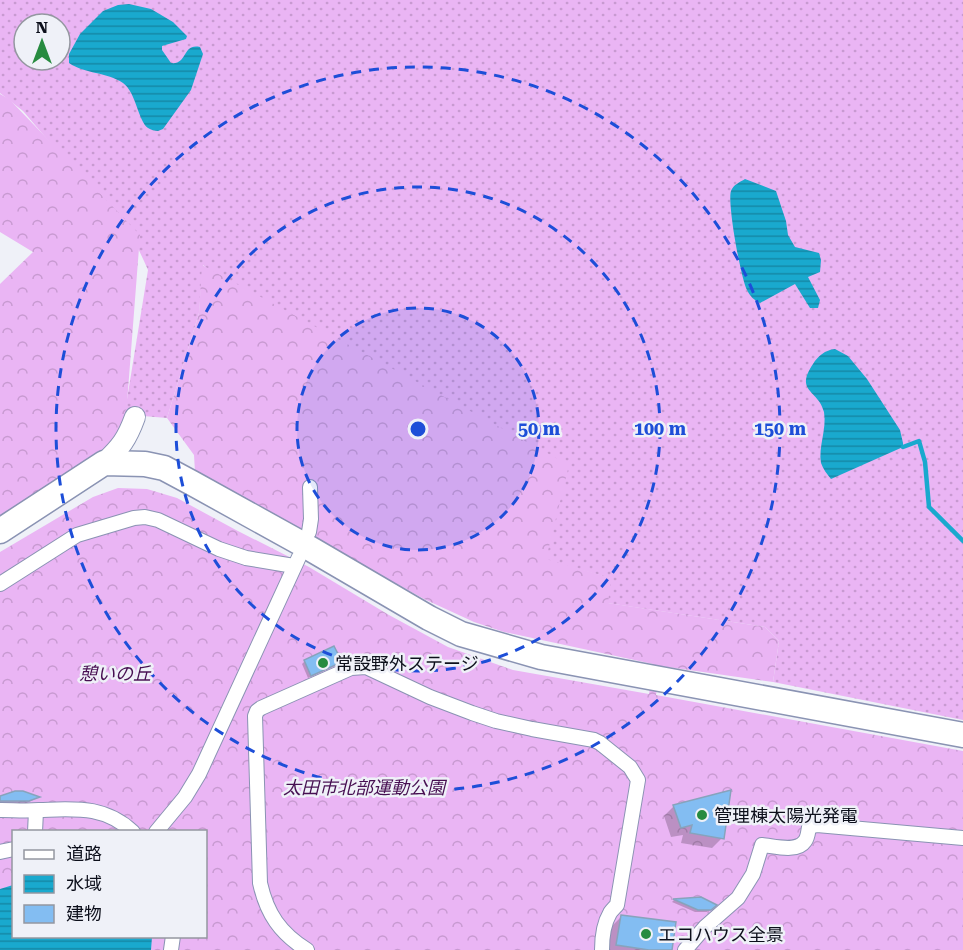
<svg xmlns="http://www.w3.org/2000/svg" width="963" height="950" font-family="'Roboto Serif','Noto Sans JP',serif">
<defs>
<pattern id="grass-dots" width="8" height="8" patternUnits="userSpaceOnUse" patternTransform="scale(1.5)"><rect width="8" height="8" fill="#eab5f4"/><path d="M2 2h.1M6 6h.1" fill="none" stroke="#c89ad1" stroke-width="1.8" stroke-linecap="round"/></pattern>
<pattern id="forest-crowns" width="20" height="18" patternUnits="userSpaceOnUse" patternTransform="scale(1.5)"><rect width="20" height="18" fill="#eab5f4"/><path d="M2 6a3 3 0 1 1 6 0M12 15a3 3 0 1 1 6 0" fill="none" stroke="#c89ad1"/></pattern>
<pattern id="water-rules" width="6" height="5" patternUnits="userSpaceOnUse" patternTransform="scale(1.5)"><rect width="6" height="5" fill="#19a9ce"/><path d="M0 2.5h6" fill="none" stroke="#1588a6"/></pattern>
</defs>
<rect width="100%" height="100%" fill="#eff1f8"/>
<path fill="url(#grass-dots)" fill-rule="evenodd" d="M 0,0 L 963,0 L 963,720 L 773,682 L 779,641 L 765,627 L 607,603 L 610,578 L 546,560 L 203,265 L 199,313 L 167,418 L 143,416 L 122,430 L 148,270 L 144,261 L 135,242 L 23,111 L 0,93 ZM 24,24 L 60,24 L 60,60 L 24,60 Z"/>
<g fill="url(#forest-crowns)" fill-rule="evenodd">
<path d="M 0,94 L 9,99 L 140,235 L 127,403 L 122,430 L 85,471 L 0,526 L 0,284 L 33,252 L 0,232 Z"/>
<path d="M 202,265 L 569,465 L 546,559 L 611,578 L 608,603 L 765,627 L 779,641 L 773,682 L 661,666 L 656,695 L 963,751 L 963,950 L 0,950 L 0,552 L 93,497 L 118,488 L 147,489 L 177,498 L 236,530 L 309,567 L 389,615 L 448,647 L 513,670 L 649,694 L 653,664 L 504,632 L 474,622 L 424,599 L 195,472 L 194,455 L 167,418 L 199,313 ZM 14,832 L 206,832 L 206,936 L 14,936 Z"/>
</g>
<g fill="url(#water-rules)">
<path d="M 129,4 L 151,9 L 173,22 L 187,36 L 186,39 L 162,46 L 162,50 L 171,63 C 188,65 182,43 200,47 L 203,54 L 191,90 L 163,129 L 158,131 C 155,131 151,130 148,128 C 138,121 136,92 123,83 C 107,72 85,74 69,63 L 69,54 L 80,34 L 103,11 L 118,5 Z"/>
<path d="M 745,179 L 776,191 L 786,221 L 788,235 L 795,247 L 819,253 L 821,260 L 820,272 L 808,277 L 820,300 L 818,308 L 810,308 L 795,284 L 760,303 C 754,300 750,296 747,290 C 741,279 727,202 731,191 C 733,185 740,182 745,179 Z"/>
<path d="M 835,349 L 848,356 L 867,379 L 900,430 L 903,443 L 903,447 L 831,479 C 827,474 823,469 821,463 C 818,447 827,429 824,412 C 819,390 794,392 813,364 C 818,356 825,350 835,349 Z"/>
<path d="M 13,885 L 14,936 L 152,937 L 151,950 L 0,950 L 0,889 Z"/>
</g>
<g fill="#0003">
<path d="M 305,661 L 340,662 L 337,665 L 308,678 L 302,664 Z"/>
<path d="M 0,798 L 37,798 L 25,804 L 0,803 Z"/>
<path d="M 674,806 L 722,838 L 712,848 L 681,843 L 683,835 L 671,837 L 664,816 Z"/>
<path d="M 701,898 L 714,905 L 707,912 L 695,912 L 672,902 L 674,900 Z"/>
<path d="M 621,917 L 670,950 L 608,950 L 611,927 Z"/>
</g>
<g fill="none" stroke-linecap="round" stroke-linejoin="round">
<path stroke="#19a9ce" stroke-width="4.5" d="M 903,447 L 919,441 L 925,462 L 929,507 L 963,541"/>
</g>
<g fill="#83bdf2" stroke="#87a3bc" stroke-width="1.5">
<path d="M 334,646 L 342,662 L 311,676 L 304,660 Z"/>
<path d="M 731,790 L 724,839 L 690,833 L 692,825 L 681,828 L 673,805 Z"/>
<path d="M 15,791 L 23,791 L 40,797 L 29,801 L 0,801 L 0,796 Z"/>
<path d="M 701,897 L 717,905 L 711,910 L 698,910 L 673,899 Z"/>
<path d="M 621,915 L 676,922 L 672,950 L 649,950 L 616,945 Z"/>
</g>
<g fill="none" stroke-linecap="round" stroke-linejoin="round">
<g stroke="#8a93b3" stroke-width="16">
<g id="pedestrian">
<path d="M 309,532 L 311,519 L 310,487"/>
<path d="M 0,584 L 77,535 L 134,518 L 145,517 L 158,520 L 219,549 L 246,558 L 294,566"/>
<path d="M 1,810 C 13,810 26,811 39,810 C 75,809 104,805 133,832"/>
<path d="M 35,832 L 36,811"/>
<path d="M 156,832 L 185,797 L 199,774 L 299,557"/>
<path d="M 0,852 L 14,849"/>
<path d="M 171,950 L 173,936"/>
<path d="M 307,950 C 280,933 267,914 260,883 L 255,716 L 257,711 L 261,708 L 351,668 L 366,667 L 430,697 L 472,713 L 496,721 L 532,729 L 594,740 L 600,743 L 630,767 L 638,780 L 617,905 C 616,906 611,911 610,913 C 604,923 602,939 602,950"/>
<path d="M 685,950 L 705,927 L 738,898 L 753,874 L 762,845 C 774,846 797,853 805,841 C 808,837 808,832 809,827 L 817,825 L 963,838"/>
</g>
</g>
<g stroke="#8a93b3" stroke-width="22">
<path id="minor" d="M 104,463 C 121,447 127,439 135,417"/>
</g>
<g stroke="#8a93b3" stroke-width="27">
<path id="tertiary" d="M 0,531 L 104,463 L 145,464 L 164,468 L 192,483 L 304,545 L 429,618 L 461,634 L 541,657 L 963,735"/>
</g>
<use href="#pedestrian" stroke="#fff" stroke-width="14"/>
<use href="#minor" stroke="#fff" stroke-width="20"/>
<use href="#tertiary" stroke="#fff" stroke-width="24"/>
</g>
<circle cx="418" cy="429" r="121" fill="#1d4ed8" fill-opacity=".12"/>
<g fill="none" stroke="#1d4ed8" stroke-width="3" stroke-dasharray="10 8">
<circle cx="418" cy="429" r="121"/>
<circle cx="418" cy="429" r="242"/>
<circle cx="418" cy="429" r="362"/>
</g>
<g fill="#278b40" stroke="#eff1f8" stroke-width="2">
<circle cx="323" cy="663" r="6"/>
<circle cx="702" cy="815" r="6"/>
<circle cx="646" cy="934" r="6"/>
</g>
<g text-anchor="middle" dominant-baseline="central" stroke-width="5" stroke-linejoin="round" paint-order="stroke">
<g font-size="18" fill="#0c0f1b" stroke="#eff1f8" text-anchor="start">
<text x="335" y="663">常設野外ステージ</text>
<text x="714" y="815">管理棟太陽光発電</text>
<text x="658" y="934">エコハウス全景</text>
</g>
<g font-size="18" font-style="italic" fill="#470f52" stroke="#eff1f8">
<text x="115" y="673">憩いの丘</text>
<text x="364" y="787">太田市北部運動公園</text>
</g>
</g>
<circle cx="418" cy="429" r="9" fill="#1d4ed8" stroke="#eff1f8" stroke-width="3"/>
<g font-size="18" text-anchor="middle" font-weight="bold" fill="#1d4ed8" stroke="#eff1f8" stroke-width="5" stroke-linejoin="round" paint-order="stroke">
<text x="539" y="435">50 m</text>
<text x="660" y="435">100 m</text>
<text x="780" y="435">150 m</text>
</g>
<rect x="12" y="830" width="195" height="108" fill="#eff1f8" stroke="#9497a0" stroke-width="1.5"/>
<rect x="24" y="850" width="30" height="9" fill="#ffffff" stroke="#9497a0" stroke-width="1.5"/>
<text x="66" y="860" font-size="18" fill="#0c0f1b">道路</text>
<rect x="24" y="875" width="30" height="18" fill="url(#water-rules)" stroke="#9497a0" stroke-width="1.5"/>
<text x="66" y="890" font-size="18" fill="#0c0f1b">水域</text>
<rect x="24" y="905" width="30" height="18" fill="#83bdf2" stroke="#9497a0" stroke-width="1.5"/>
<text x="66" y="920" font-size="18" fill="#0c0f1b">建物</text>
<g transform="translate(42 42)"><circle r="28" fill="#eff1f8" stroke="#9497a0" stroke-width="1.5"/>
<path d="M0-4.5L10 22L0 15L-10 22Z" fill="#278b40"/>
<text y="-9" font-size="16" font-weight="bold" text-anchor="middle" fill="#0c0f1b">N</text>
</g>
</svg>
